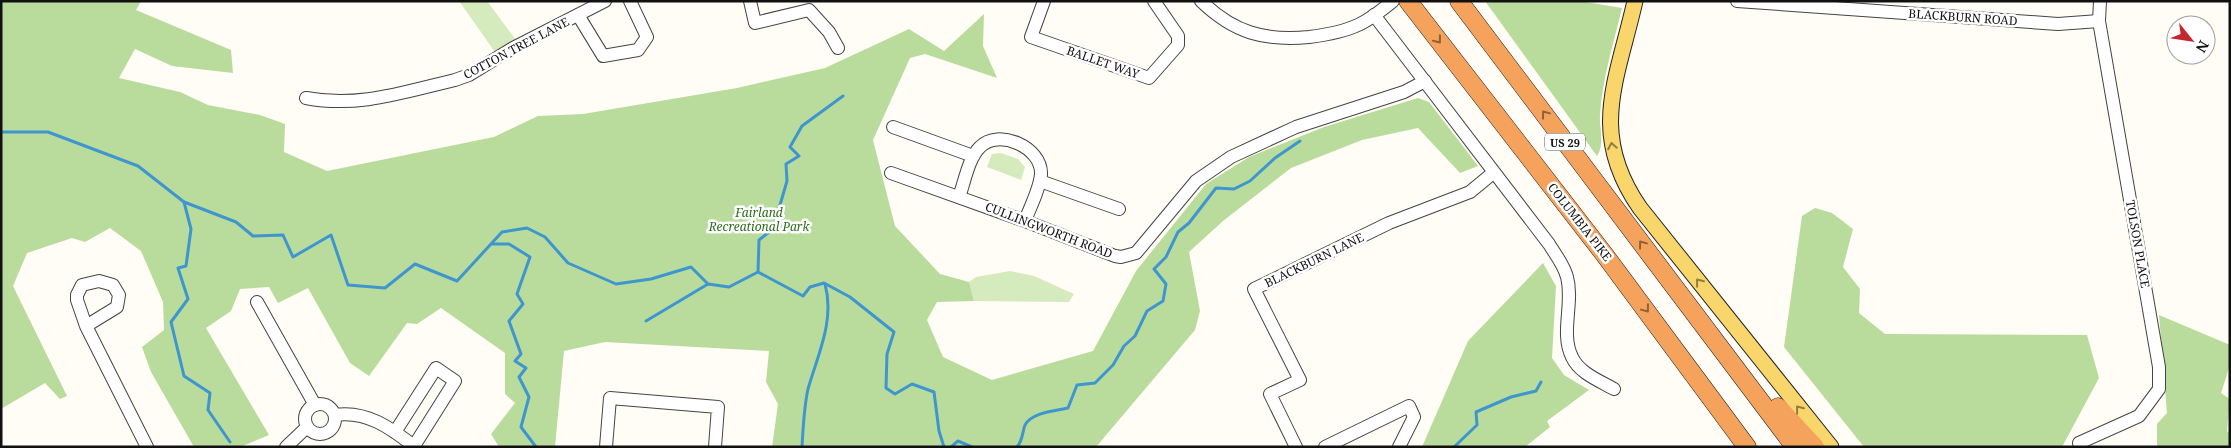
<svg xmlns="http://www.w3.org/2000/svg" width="2231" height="448" font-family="'Noto Serif',serif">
<rect width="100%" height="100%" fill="#fffdf5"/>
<g fill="#d5ebbd">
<path d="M 459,1 L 487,1 L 516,40 L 495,52 Z"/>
<path d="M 1001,153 L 1018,159 L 1025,167 L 1021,180 L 987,167 L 992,154 Z"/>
<path d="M 1010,271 L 1034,276 L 1074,294 L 1069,302 L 974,301 L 969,282 L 976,277 Z"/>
</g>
<g fill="#b9dc9c">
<path d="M 1,1 L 141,1 L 136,10 L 231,50 L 233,73 L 172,66 L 135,49 L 119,78 L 180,92 L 208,105 L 260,115 L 285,124 L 284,152 L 327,171 L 381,160 L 494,137 L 538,116 L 583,114 L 737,88 L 825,68 L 909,29 L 944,51 L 984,14 L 983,46 L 997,78 L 925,54 L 910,58 L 873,140 L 895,226 L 940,274 L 969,282 L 974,301 L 937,302 L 927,320 L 943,357 L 992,380 L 1093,351 L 1136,271 L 1206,184 L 1249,157 L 1324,127 L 1418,98 L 1429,102 L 1478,166 L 1460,173 L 1418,128 L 1362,140 L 1291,168 L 1223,221 L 1189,252 L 1200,311 L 1195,330 L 1096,447 L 772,447 L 778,404 L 766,382 L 769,351 L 605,342 L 564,351 L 555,447 L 499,447 L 491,434 L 515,403 L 505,394 L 505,353 L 441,308 L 417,324 L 407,323 L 369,376 L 350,363 L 308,288 L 278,303 L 269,287 L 240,289 L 231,311 L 206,328 L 269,435 L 240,447 L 194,447 L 151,372 L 142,347 L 164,330 L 163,302 L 141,251 L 110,228 L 85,242 L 72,238 L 27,253 L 13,286 L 67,396 L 60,399 L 45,383 L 1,409 Z"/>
<path d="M 1485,1 L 1580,1 L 1622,8 C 1614,42 1602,79 1600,115 C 1599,128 1605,144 1597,156 Z"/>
<path d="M 1815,208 L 1832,213 L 1853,229 L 1843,267 L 1860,289 L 1859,313 L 1885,334 L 2087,335 L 2099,378 L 2062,447 L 1864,447 L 1784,347 L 1802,216 Z"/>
<path d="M 1543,263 L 1556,286 L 1552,358 L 1564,375 L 1589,390 L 1547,421 L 1550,427 L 1525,447 L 1422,447 L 1468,341 Z"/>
<path d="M 2159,315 L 2230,345 L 2230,365 L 2221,393 L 2230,399 L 2227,431 L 2230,434 L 2230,447 L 2157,447 L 2157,424 L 2167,413 Z"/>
</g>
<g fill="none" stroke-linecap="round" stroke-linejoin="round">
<g stroke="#3f96cf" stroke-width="3">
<path d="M 1,132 L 48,132 L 138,166 L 184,202 L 236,222 L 253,236 L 283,235 L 293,257 L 331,235 L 348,285 L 385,288 L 415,264 L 457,281 L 502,232 L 527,228 L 545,237 L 568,263 L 616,284 L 651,279 L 691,267 L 708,284 L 646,321"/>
<path d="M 184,202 L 191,229 L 186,266 L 178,268 L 188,299 L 171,322 L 184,376 L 210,393 L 208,410 L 230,442"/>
<path d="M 492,244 L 509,244 L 530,257 L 517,294 L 523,304 L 509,321 L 521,354 L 515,361 L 526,368 L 519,377 L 529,397 L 521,427 L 536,447"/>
<path d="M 758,272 L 803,296 L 810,287 L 824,283 L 850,297 L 894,332 L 887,354 L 886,388 L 895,394 L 912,384 L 934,392 L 939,431 L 944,447"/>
<path d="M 708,284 L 729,287 L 758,272 L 759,240 L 773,229 L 787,181 L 786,164 L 799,156 L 790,147 L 802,126 L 843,96"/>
<path d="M 802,447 C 803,428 804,407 808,389 C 818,354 835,320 825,284"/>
<path d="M 951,447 L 958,441 L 972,447"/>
<path d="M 1017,447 C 1023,440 1022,433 1025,425 C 1032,412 1056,411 1068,408 L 1077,385 L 1095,383 L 1113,365 L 1124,346 L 1135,336 L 1147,311 L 1163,301 L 1166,284 L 1154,269 L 1166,257 L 1178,232 L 1189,223 L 1216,188 L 1234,189 L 1250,181 L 1275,158 L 1300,141"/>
<path d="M 1454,447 L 1477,425 L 1476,412 L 1511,397 L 1536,391 L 1541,382"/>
</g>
<g stroke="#444" stroke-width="14">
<g id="minor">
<path d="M 750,1 L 755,23 L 809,10 L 829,32 L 838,48"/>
<path d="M 1044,1 L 1031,37 L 1149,78 L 1178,45 L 1178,36 L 1154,1"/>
<path d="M 1201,1 C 1234,33 1264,41 1309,37 C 1325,35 1343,32 1358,25 C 1371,19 1382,10 1393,1"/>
<path d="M 1737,1 L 2058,24 L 2099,21"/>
<path d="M 578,15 L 603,56 L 638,50 L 647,37 L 630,1"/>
<path d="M 1374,15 L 1549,244 C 1555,254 1564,265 1567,277 C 1574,303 1560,333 1572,357 C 1579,373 1600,381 1614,389"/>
<path d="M 306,98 C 359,108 403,92 455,80 L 469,75 L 513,48 L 605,1"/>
<path d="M 893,127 L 973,156"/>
<path d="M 891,173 L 1025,221 L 1115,256 L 1121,257 L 1136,253 L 1196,181 L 1231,157 L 1296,127 L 1404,92 L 1425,81"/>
<path d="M 1040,181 L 1119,209"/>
<path d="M 959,197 C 965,181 968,159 980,147 C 998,128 1042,147 1041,174 C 1040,189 1030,207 1025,221"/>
<path d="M 257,302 L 315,405"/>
<path d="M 86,326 L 117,307 L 119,295 L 113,285 L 99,281 L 82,285 L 77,295 L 77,300 L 86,326 L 147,447"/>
<circle cx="320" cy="419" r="15"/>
<path d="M 335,415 C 366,410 391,428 415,447"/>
<path d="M 395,432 L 436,368 L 455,381 L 414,446"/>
<path d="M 2079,443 L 2139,416 L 2159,389 L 2159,367 L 2099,21 L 2100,1"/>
<path d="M 286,447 L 307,427"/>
<path d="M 606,447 L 610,398 L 718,407 L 715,447"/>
<path d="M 1296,447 L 1270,394 L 1300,380 L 1254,289 L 1389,223 L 1470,192 L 1493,173"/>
<path d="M 1325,447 L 1409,406 L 1414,417 L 1399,447"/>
</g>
</g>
<g stroke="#222" stroke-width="17">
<path id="major" d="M 1635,1 C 1617,81 1588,133 1640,208 L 1831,447"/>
</g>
<g stroke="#222" stroke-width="19">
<g id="highway">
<path d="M 1408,1 L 1604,254 L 1747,447"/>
<path d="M 1459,1 L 1795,447"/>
<path d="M 1778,407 L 1815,447"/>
</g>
</g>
<use href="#minor" stroke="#fff" stroke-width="12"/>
<use href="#major" stroke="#f9d66b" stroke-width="15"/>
<use href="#highway" stroke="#f5a25d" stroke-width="18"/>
</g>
<defs><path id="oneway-chevron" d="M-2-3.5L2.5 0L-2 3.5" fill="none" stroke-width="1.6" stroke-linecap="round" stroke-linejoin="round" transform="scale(1.25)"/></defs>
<g stroke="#8e613b">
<use href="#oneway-chevron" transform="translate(1438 40) rotate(52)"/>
<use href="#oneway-chevron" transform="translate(1545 114) rotate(-127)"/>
<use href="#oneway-chevron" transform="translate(1642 244) rotate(-127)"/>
<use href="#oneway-chevron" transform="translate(1646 309) rotate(53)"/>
</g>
<g stroke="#917d42">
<use href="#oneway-chevron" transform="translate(1612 146) rotate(-100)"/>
<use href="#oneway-chevron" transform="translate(1699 282) rotate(-128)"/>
<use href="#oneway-chevron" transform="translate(1799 409) rotate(-129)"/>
</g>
<g text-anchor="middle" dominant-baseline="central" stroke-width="5" stroke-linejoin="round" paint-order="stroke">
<rect fill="#fff" stroke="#585858" stroke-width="1" x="1545" y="133.5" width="40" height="17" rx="4"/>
<g font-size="11" font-weight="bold" fill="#111">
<text x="1565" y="142">US 29</text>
</g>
<g font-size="12" fill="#111" stroke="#fff">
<text transform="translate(1963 17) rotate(4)">BLACKBURN ROAD</text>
<text transform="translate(516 48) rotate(-28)">COTTON TREE LANE</text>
<text transform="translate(1103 62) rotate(19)">BALLET WAY</text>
<text transform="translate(1580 222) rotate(52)">COLUMBIA PIKE</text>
<text transform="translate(1049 230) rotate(21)">CULLINGWORTH ROAD</text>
<text transform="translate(2138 244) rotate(80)">TOLSON PLACE</text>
<text transform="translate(1314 260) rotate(-26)">BLACKBURN LANE</text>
</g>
<g font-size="12" font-style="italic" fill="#2f6b1f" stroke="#fff">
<text x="759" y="212">Fairland<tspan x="759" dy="14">Recreational Park</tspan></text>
</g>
</g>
<rect width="2231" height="448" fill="none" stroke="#111111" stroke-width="5"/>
<g transform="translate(2191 40) rotate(120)"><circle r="24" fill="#ffffff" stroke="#a0a0a0"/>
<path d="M0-4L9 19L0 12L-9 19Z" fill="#c4262e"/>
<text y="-8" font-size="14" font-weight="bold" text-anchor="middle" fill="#111111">N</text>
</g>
</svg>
